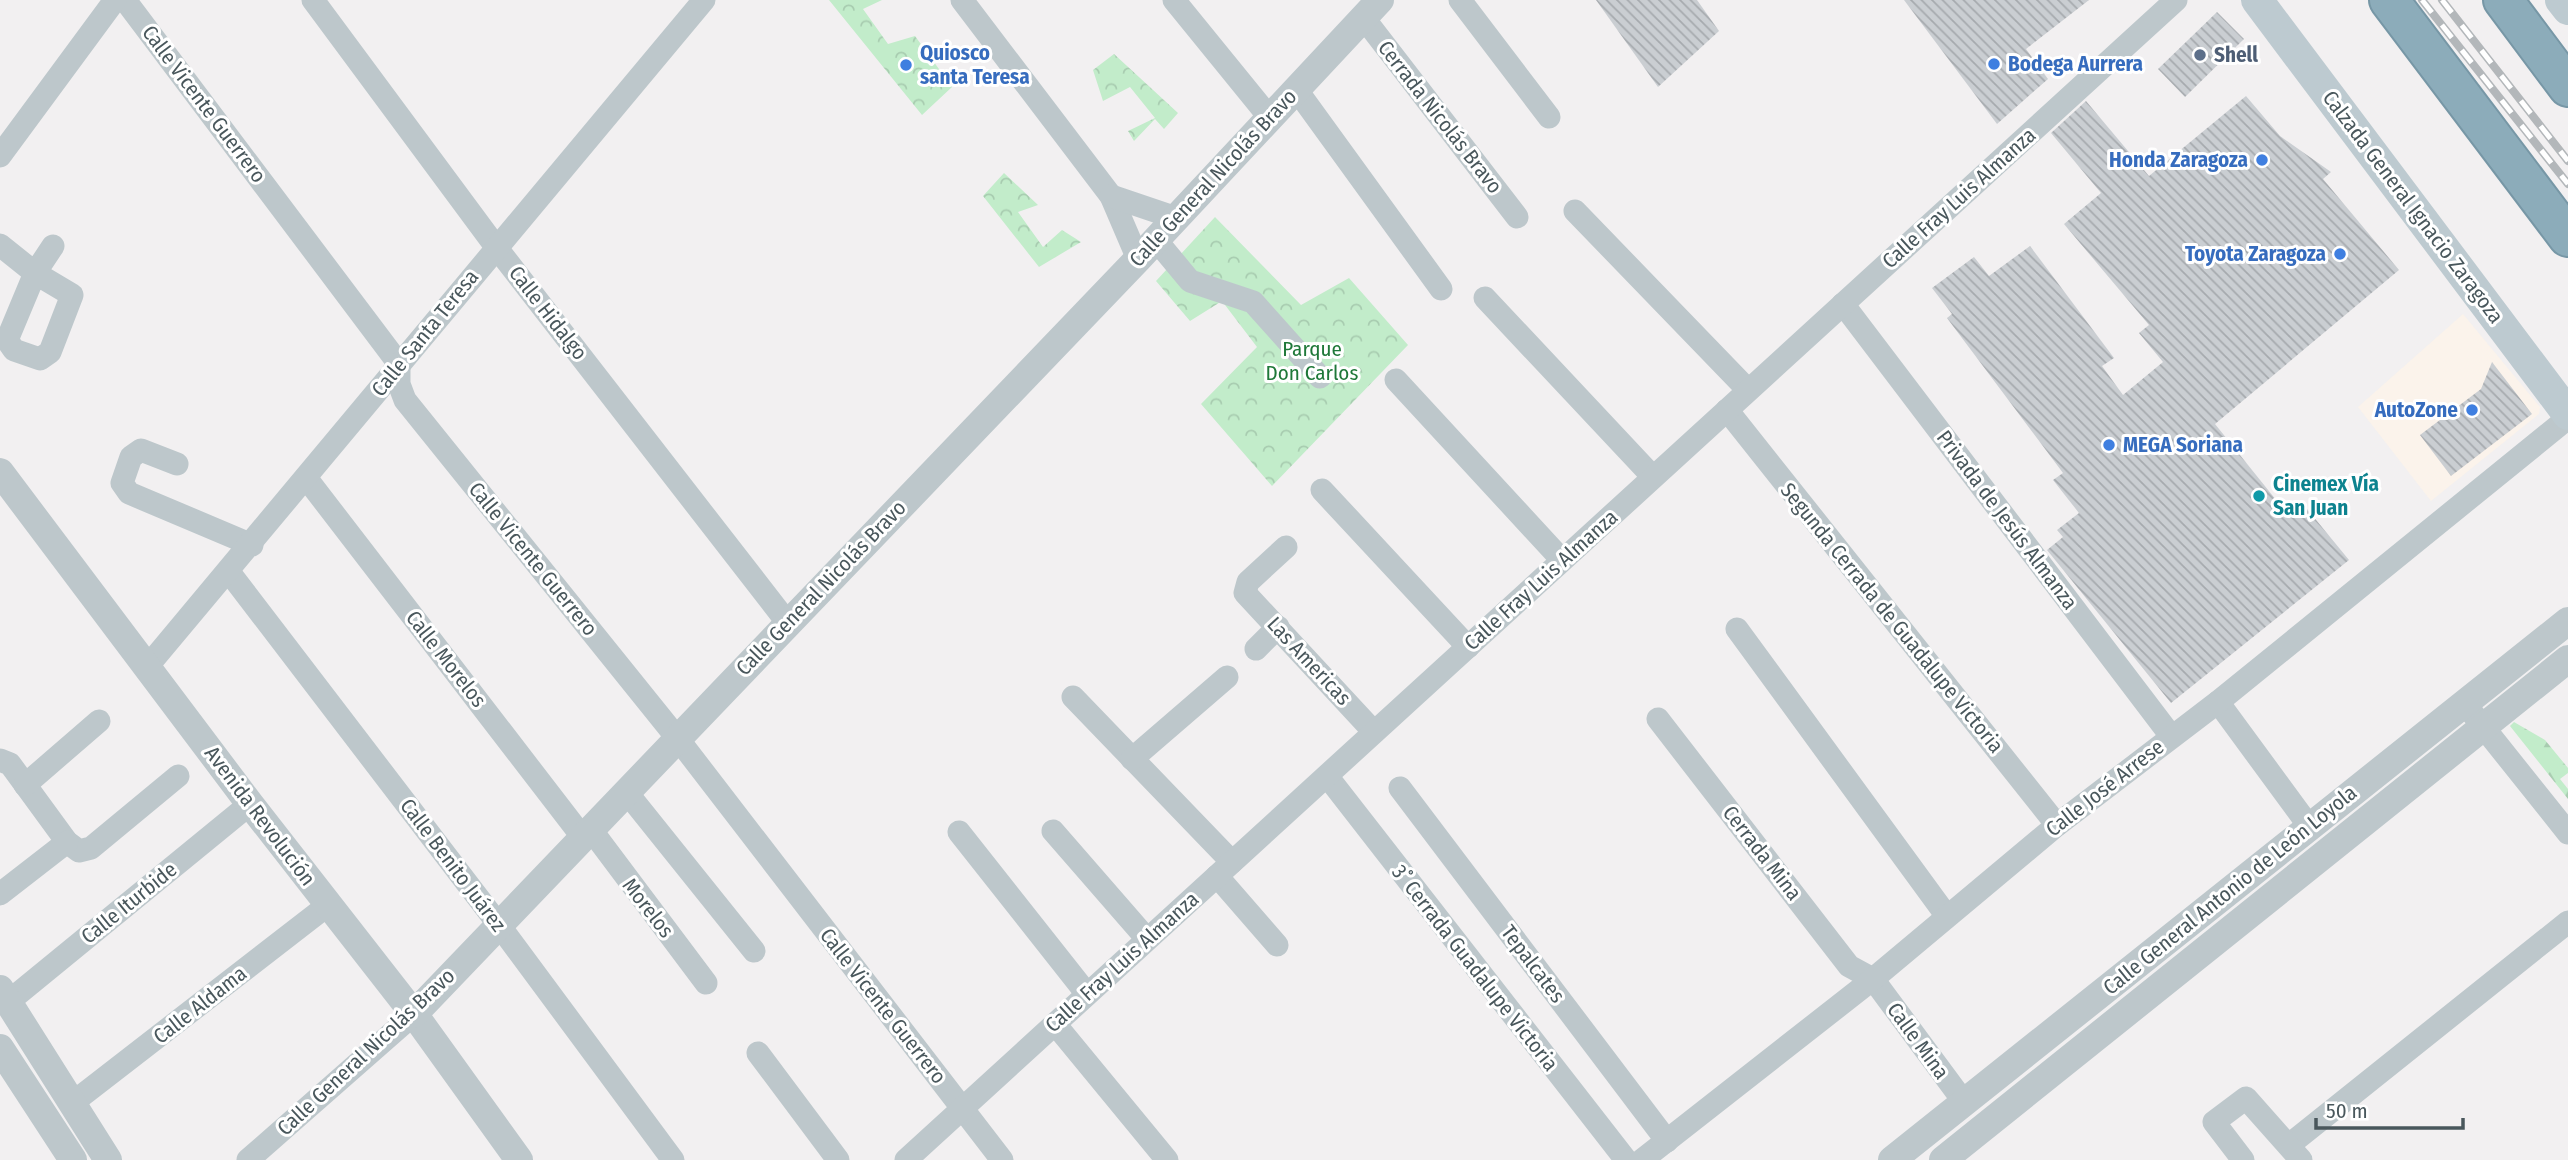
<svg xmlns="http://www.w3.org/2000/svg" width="2568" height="1160" font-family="'Fira Sans Condensed',sans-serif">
<defs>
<pattern id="forest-firs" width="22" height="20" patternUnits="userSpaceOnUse" patternTransform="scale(1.75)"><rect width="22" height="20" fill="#c2ecca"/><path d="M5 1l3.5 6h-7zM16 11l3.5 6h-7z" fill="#a8ccb0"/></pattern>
<pattern id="park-crowns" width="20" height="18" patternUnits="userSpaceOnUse" patternTransform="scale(1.75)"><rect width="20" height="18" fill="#c2ecca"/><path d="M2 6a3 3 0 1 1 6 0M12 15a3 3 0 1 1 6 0" fill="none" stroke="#a8ccb0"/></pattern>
<pattern id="building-back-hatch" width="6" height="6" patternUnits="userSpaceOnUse" patternTransform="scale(1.75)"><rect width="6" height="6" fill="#caced2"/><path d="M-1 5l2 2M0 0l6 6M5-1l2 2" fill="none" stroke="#a6aaae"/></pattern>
</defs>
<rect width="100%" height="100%" fill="#f2f0f1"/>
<path fill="#fbf3eb" d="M 2463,314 L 2540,407 L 2539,414 L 2431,501 L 2358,407 Z"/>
<path fill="url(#forest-firs)" d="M 2514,722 L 2545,740 L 2568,768 L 2568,773 L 2560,779 L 2568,789 L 2568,799 L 2510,726 Z"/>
<g fill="url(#park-crowns)">
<path d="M 829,0 L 882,0 L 863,9 L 888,44 L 915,36 L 952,87 L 922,115 Z"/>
<path d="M 1114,54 L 1178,113 L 1164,129 L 1155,119 L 1134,141 L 1128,131 L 1155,118 L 1130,87 L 1103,101 L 1093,70 Z"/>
<path d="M 1004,173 L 1038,205 L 1018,212 L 1043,247 L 1062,230 L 1081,242 L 1039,267 L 983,196 Z"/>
<path d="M 1215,217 L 1301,305 L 1349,278 L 1408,345 L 1272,486 L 1201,404 L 1257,347 L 1222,301 L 1190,321 L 1156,281 Z"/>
</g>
<g fill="url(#building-back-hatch)">
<path d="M 1596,0 L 1697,0 L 1719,31 L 1658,87 Z"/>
<path d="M 1904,0 L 2089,0 L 2026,49 L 2048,79 L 1997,124 Z"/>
<path d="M 2217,12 L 2244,39 L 2185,97 L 2158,69 Z"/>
<path d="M 2246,96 L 2280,136 L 2331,172 L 2323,179 L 2399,270 L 2215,424 L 2289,516 L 2303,504 L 2349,560 L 2171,703 L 2047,550 L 2063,537 L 2057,530 L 2079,513 L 2053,480 L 2063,473 L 1947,318 L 1952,314 L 1932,288 L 1974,257 L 1989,276 L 2030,246 L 2114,358 L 2102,366 L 2123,395 L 2163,362 L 2139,333 L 2149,325 L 2064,224 L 2101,193 L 2051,133 L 2086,101 L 2149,176 Z"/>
<path d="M 2492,362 L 2532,414 L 2451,476 L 2420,435 L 2481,389 Z"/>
</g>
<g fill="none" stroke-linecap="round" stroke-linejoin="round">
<g stroke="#7797a6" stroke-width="42">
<g id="motorway">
<path d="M 2389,0 L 2568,237"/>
<path d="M 2503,0 L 2568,87"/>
</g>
</g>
<g stroke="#bdc7cb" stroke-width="23">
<path d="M 125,0 L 399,364 L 399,384 L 405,400 L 678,739 L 1002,1160"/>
<path d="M 313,0 L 496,247 L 787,622"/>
<path d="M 962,0 L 1111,196 L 1138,259"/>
<path d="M 1174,0 L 1270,118"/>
<path d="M 1460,0 L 1549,117"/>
<path d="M 1363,17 L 1517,217"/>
<path d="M 1296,89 L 1441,289"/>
<path d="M 0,156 L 115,0"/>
<path d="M 1111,196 L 1176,218"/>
<path d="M 1575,211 L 1748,390"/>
<path d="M 1156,240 L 1190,281 L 1253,302 L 1320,377"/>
<path d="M 0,245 L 35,273 L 72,295 L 50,352 L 40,359 L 14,350 L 7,340 L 35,273 L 53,246"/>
<path d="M 1485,298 L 1653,477"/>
<path d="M 1843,304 L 2171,736"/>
<path d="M 1396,380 L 1562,560"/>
<path d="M 1727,410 L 2057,825"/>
<path d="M 177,464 L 141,450 L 131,457 L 122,483 L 129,493 L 252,545"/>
<path d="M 307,479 L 584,839"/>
<path d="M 1322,490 L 1468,647"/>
<path d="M 1286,547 L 1248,582 L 1245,593 L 1374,732"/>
<path d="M 229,572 L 499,925 L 673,1160"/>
<path d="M 1737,629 L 1946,915"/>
<path d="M 1256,649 L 1278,627"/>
<path d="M 147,667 L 704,0"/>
<path d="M 1073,697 L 1232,862"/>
<path d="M 2218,702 L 2309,826"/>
<path d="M 2465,704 L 2568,833"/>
<path d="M 1658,719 L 1849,966 L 1873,979 L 1964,1102"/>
<path d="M 1132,759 L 1227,677"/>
<path d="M 0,760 L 10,764 L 67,842 L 79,851 L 91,848 L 178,776"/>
<path d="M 1327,776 L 1626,1160"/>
<path d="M 25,785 L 99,721"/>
<path d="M 1400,788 L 1667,1141"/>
<path d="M 628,794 L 754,951"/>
<path d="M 592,831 L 706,983"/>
<path d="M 1053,831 L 1147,939"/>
<path d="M 959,832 L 1087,994"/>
<path d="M 1217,876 L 1277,945"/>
<path d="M 0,894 L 67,842"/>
<path d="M 8,1002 L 250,804"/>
<path d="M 1055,1024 L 1167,1160"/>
<path d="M 758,1053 L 838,1160"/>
<path d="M 71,1104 L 328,905"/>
<path d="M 2289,1145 L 2568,922"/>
<path d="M 248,1160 L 414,1014"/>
<path d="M 906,1160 L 2176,0"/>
<path d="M 1642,1160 L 1873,979 L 2057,825 L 2218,702 L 2568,418"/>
<path d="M 2243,1160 L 2214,1122 L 2246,1098 L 2301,1160"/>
</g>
<g stroke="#bdc7cb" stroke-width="28">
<path d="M 0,472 L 250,804 L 414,1014 L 519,1160"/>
<path d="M 0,989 L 108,1160"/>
<path d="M 414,1014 L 1138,259 L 1380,0"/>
<path d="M 0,1048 L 73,1160"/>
<path d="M 1892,1160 L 2568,621"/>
<path d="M 1943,1160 L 2568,659"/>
</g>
<g stroke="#bdcad0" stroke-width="32">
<path d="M 2257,0 L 2568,414"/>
<path d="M 2561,0 L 2568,9"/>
</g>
<use href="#motorway" stroke="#8cacba" stroke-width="38"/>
<g stroke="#b3b7ba" stroke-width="8">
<g id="rail">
<path d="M 2422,0 L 2568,184"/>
<path d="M 2442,0 L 2568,161"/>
</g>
</g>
<use href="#rail" stroke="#fff" stroke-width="5" stroke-dasharray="16" stroke-linecap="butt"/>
</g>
<circle fill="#5c6f8a" stroke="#fff" stroke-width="2.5" cx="2200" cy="55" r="7"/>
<g fill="#3f7fe0" stroke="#fff" stroke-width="2.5">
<circle cx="1994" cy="64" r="7"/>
<circle cx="906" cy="65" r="7"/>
<circle cx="2262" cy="160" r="7"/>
<circle cx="2340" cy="254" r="7"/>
<circle cx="2472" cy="410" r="7"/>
<circle cx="2109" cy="445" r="7"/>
</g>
<circle fill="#0f9aa8" stroke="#fff" stroke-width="2.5" cx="2259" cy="496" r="7"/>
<g text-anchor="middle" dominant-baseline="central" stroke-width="6" stroke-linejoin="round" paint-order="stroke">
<g font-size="21" font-weight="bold" fill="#366cbe" stroke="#fff" text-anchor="start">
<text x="920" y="53">Quiosco<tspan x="920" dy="24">santa Teresa</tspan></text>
<text x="2008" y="64">Bodega Aurrera</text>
<text x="2248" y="160" text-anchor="end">Honda Zaragoza</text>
<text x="2326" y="254" text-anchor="end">Toyota Zaragoza</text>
<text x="2458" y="410" text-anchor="end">AutoZone</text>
<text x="2123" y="445">MEGA Soriana</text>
</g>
<g font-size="21" font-weight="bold" fill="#4e5e75" stroke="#fff" text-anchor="start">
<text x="2214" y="55">Shell</text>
</g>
<g font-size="21" fill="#49575c" stroke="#fff">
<text transform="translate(204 104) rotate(53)">Calle Vicente Guerrero</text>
<text transform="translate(1440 117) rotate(52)">Cerrada Nicolás Bravo</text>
<text transform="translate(1213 178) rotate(-47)">Calle General Nicolás Bravo</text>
<text transform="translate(1959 198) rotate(-42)">Calle Fray Luis Almanza</text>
<text transform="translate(2413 207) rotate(53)">Calzada General Ignacio Zaragoza</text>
<text transform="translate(548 313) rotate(52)">Calle Hidalgo</text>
<text transform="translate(425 333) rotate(-51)">Calle Santa Teresa</text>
<text transform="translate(2007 520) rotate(53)">Privada de Jesús Almanza</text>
<text transform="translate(533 559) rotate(51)">Calle Vicente Guerrero</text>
<text transform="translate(1541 580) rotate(-42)">Calle Fray Luis Almanza</text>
<text transform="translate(821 588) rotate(-46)">Calle General Nicolás Bravo</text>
<text transform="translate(1892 618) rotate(51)">Segunda Cerrada de Guadalupe Victoria</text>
<text transform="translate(446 659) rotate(52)">Calle Morelos</text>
<text transform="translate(1309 661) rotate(47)">Las Americas</text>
<text transform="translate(2105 788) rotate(-38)">Calle José Arrese</text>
<text transform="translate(260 816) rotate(53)">Avenida Revolución</text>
<text transform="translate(1762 853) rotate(52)">Cerrada Mina</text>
<text transform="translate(453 865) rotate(53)">Calle Benito Juárez</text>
<text transform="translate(2230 890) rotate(-39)">Calle General Antonio de León Loyola</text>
<text transform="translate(129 903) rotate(-39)">Calle Iturbide</text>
<text transform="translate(648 908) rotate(52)">Morelos</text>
<text transform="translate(1122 962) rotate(-42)">Calle Fray Luis Almanza</text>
<text transform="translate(1533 964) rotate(53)">Tepalcates</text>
<text transform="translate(1475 968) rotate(52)">3˚ Cerrada Guadalupe Victoria</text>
<text transform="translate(200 1005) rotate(-38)">Calle Aldama</text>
<text transform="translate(883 1006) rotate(52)">Calle Vicente Guerrero</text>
<text transform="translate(1918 1041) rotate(54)">Calle Mina</text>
<text transform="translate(366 1052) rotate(-43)">Calle General Nicolás Bravo</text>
</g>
<g font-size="21" fill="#1f7839" stroke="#fff">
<text x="1312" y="349">Parque<tspan x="1312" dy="24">Don Carlos</tspan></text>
</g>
<g font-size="21" font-weight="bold" fill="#0d838f" stroke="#fff" text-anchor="start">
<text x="2273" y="484">Cinemex Vía<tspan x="2273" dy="24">San Juan</tspan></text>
</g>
</g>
<path d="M2316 1118v10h147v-10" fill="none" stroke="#49575c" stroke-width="3.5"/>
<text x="2326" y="1118" font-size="21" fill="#49575c" stroke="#ffffff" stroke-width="5" paint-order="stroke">50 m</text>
</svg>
